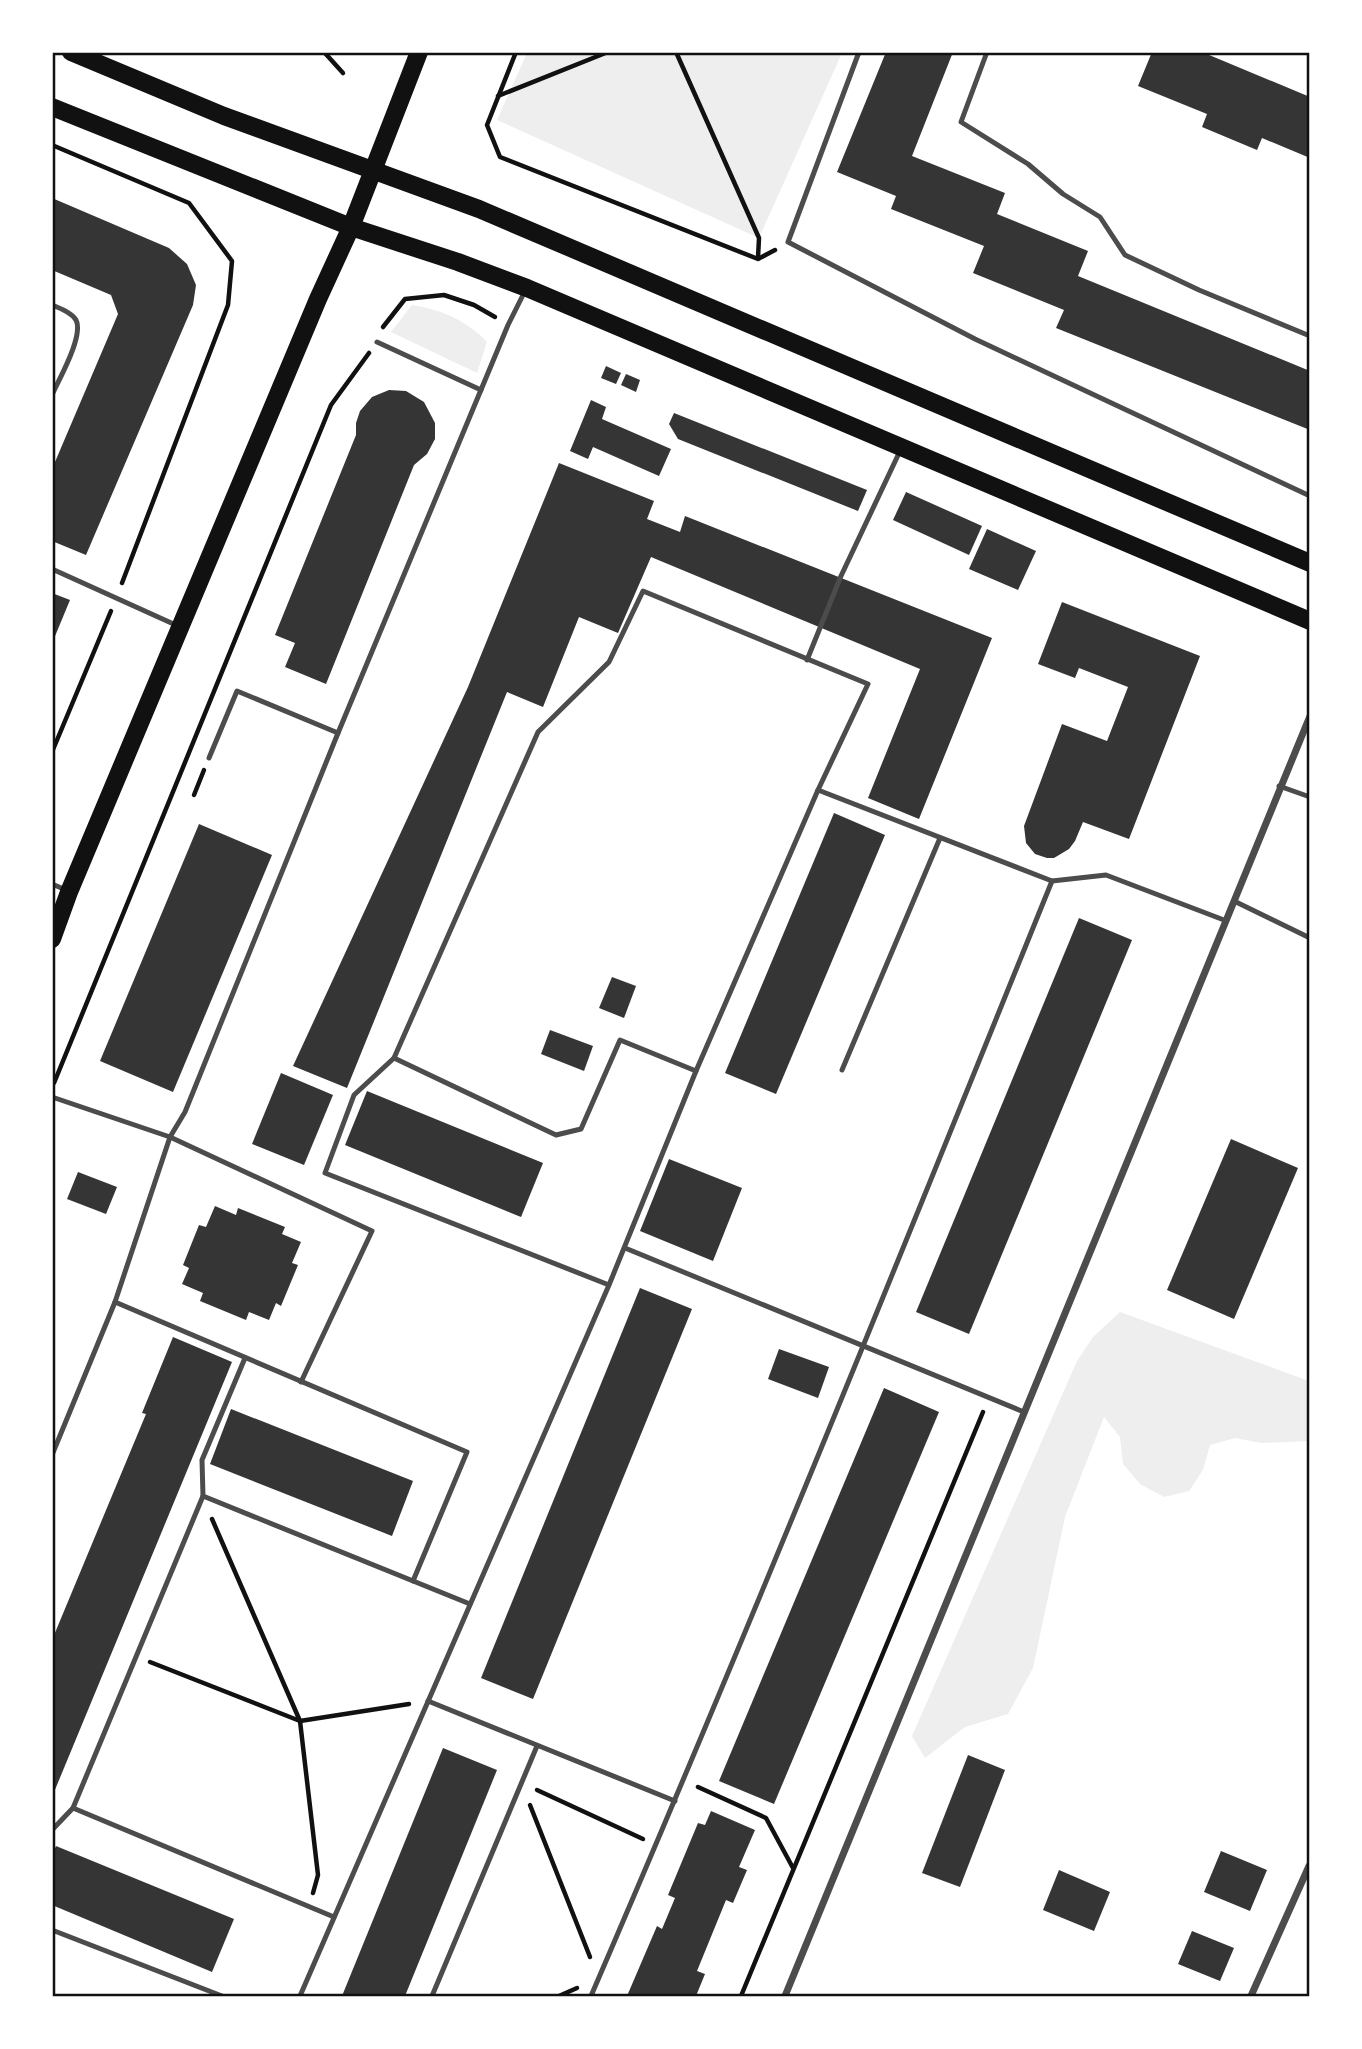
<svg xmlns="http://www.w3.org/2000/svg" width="1362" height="2049" font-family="Roboto,sans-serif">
<rect width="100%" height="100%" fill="#fff"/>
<g fill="#eee">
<path d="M 527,53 L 842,53 L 759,238 L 497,120 Z"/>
<path d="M 412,305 C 442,310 466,320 487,342 L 477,373 L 391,332 Z"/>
<path d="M 1120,1312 L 1309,1381 L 1309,1441 L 1261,1443 L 1235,1438 L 1210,1445 L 1203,1470 L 1189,1491 L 1164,1497 L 1140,1484 L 1123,1464 L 1120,1437 L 1104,1417 L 1065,1517 L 1033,1668 L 1008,1714 L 965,1727 L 925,1758 L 912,1736 L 1077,1361 L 1093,1337 Z"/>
</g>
<g fill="#353535">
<path d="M 886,52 L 953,52 L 912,156 L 1005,193 L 997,214 L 1088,251 L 1078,276 L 1310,371 L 1310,430 L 1056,328 L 1064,310 L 973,273 L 984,246 L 891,209 L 896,196 L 837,172 Z"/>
<path d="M 1152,52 L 1202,52 L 1310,97 L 1310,158 L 1262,138 L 1257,150 L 1202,127 L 1207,114 L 1138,86 Z"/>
<path d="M 52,198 L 169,248 L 187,264 L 196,285 L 193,305 L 86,555 L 52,541 L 52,469 L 118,314 L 111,295 L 52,270 Z"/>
<path d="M 606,366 L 621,373 L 616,384 L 601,378 Z"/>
<path d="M 626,374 L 640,380 L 636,392 L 621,385 Z"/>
<path d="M 389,390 L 406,391 L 424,402 L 435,423 L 435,439 L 427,454 L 414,465 L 326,684 L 285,667 L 295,643 L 275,635 L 356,435 L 356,423 L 360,411 L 372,397 Z"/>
<path d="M 591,400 L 606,407 L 602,419 L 671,449 L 659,476 L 593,447 L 588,459 L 570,451 Z"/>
<path d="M 674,413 L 867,490 L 858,511 L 678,439 L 669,424 Z"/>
<path d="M 559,463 L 654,501 L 647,519 L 680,532 L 685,516 L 992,638 L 919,819 L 868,798 L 920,669 L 651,557 L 618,633 L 579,617 L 543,707 L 507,692 L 347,1088 L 293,1066 L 468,687 Z"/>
<path d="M 906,492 L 982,526 L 969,555 L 893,520 Z"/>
<path d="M 987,529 L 1036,551 L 1018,590 L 969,569 Z"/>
<path d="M 52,593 L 70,600 L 53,641 L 52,641 Z"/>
<path d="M 1062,602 L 1200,656 L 1129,839 L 1083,822 L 1075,841 L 1069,849 L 1054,858 L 1047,858 L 1035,854 L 1026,843 L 1024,826 L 1062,724 L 1107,741 L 1128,687 L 1079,668 L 1075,678 L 1038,664 Z"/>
<path d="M 834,813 L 885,835 L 776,1094 L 725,1073 Z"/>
<path d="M 199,824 L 272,855 L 173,1092 L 100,1061 Z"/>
<path d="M 1079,918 L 1132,940 L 969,1334 L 916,1312 Z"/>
<path d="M 612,977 L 636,986 L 624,1018 L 599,1008 Z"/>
<path d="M 550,1030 L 593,1046 L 584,1071 L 541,1054 Z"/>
<path d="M 281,1073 L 333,1095 L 304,1165 L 252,1144 Z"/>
<path d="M 367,1091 L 543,1163 L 521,1217 L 345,1145 Z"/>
<path d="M 1231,1139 L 1298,1168 L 1234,1319 L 1167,1290 Z"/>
<path d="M 669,1159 L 742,1188 L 713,1261 L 640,1231 Z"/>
<path d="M 78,1172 L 117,1187 L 106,1214 L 67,1199 Z"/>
<path d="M 215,1206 L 236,1215 L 238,1208 L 285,1227 L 282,1234 L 301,1242 L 292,1263 L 298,1265 L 281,1306 L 276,1303 L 269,1320 L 249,1312 L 246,1320 L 200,1301 L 203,1293 L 182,1284 L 189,1268 L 183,1265 L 199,1225 L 206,1227 Z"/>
<path d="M 640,1288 L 692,1309 L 533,1699 L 481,1678 Z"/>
<path d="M 173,1337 L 232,1362 L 52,1797 L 52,1640 L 146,1414 L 142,1413 Z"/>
<path d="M 779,1349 L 829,1367 L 818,1398 L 768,1379 Z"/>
<path d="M 884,1388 L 939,1412 L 774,1804 L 719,1781 Z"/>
<path d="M 231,1409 L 413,1481 L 392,1536 L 210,1464 Z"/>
<path d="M 443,1748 L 497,1770 L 405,1996 L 342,1996 Z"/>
<path d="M 968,1755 L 1005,1770 L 960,1887 L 922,1873 Z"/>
<path d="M 711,1811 L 755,1830 L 739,1867 L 747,1870 L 733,1903 L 726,1900 L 697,1971 L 705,1974 L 696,1996 L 627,1996 L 657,1926 L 662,1929 L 675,1898 L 668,1895 L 698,1823 L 705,1825 Z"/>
<path d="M 56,1846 L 234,1919 L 212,1972 L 52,1905 L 52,1855 Z"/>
<path d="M 1221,1851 L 1267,1870 L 1250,1911 L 1204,1892 Z"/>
<path d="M 1059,1870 L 1110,1892 L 1094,1931 L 1043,1910 Z"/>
<path d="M 1192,1931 L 1234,1948 L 1220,1981 L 1178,1964 Z"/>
</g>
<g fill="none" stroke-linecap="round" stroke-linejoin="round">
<g stroke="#111" stroke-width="4.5">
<path d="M 324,52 L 343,73"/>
<path d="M 516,52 L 487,125 L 500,157 L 758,259 L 775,250"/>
<path d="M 676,52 L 759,238 L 758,258"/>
<path d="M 498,96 L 608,52"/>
<path d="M 52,145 L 189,203 L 232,261 L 228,305 L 122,583"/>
<path d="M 383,327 L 405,299 L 444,295 L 474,305 L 495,317"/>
<path d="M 52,752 L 111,611"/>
<path d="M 194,795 L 204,770"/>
<path d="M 54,1083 L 331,405 L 369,353"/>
<path d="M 212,1519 L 300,1721 L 318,1875 L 313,1893"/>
<path d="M 150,1662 L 300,1721 L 409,1704"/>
<path d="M 698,1787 L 766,1818 L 793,1868"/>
<path d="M 537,1790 L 643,1839"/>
<path d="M 530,1805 L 590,1957"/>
<path d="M 559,1996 L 577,1988"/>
<path d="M 741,1996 L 983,1412"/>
</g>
<g stroke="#4c4c4c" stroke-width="5">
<path d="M 859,52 L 788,242 L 975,339 L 1310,496"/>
<path d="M 987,52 L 961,122 L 1028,164 L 1063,194 L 1100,217 L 1125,255 L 1199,290 L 1310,336"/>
<path d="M 52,305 C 60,308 72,313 76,320 C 84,336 59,379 52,395"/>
<path d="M 377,342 L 481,390"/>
<path d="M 52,569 L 178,626"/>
<path d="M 807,660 L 841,576 L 900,451"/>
<path d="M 209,758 L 237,691 L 338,733"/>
<path d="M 1279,786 L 1310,797"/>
<path d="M 818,790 L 1052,881 L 1106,875 L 1224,920"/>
<path d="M 52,884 L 66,890"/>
<path d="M 1234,901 L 1310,938"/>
<path d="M 394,1058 L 556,1135 L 581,1129 L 620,1040 L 696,1071"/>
<path d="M 842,1070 L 940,838"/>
<path d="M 52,1097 L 170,1137 L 372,1231 L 301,1382"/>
<path d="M 625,1248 L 1024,1412"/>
<path d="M 115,1302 L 467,1452 L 413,1581"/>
<path d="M 52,1455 L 115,1302 L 170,1137 L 185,1112 L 338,733 L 508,325 L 525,291"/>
<path d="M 203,1496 L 202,1460 L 245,1358"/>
<path d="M 428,1701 L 675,1801"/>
<path d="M 73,1808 L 334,1917"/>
<path d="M 52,1830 L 73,1808 L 203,1496 L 470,1604"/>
<path d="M 52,1930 L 222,1996"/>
<path d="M 300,1996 L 609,1285 L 696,1071 L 818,790 L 868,684 L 643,591 L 609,662 L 538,732 L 394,1058 L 354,1095 L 325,1173 L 609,1285"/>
<path d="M 432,1996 L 537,1746"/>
<path d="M 591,1996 C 750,1627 901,1254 1052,881"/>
</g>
<g stroke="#4c4c4c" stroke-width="7">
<path d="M 785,1996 L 1310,716"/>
<path d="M 1251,1996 L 1309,1866"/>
</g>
<g stroke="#111" stroke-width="18">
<path d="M 71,52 L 224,116 L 479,209 L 1310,563"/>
<path d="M 52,107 L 351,227 L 458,262 L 527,288 L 1310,621"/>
<path d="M 52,939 L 69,892 L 318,299 L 351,227 L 419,52"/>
</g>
</g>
<rect width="1362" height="2049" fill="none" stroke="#ffffff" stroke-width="108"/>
<rect x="54" y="54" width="1254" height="1941" fill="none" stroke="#111" stroke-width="2.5"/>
</svg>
